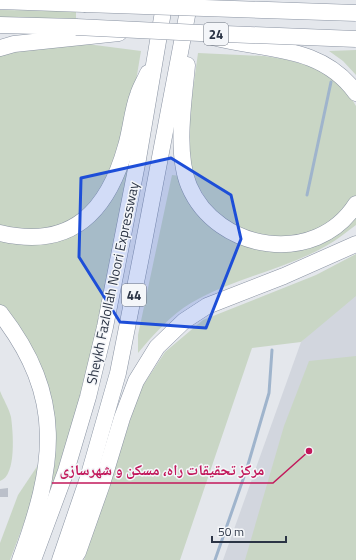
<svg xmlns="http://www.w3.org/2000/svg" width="356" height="560" font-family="'Titillium Web','Noto Naskh Arabic',sans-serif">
<rect width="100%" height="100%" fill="#e4e7ec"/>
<path fill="#d2d6de" d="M 356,291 L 356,560 L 223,560 L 301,342 Z"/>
<g fill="#c9d6c5">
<path d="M 0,10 L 76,11 L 76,19 L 0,18 Z"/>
<path d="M 87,44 L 141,51 L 133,99 L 120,152 L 100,197 L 75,220 L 45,232 L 0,227 L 0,53 Z"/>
<path d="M 356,50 L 356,75 L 343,61 L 329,51 Z"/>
<path d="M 198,53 L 264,56 L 284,59 L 325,70 L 347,91 L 356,106 L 356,195 L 347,208 L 337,219 L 303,236 L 254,236 L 214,213 L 190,172 L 187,132 Z"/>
<path d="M 136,128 C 122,203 109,278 92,351 C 77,415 55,478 34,540 L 54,445 L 9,315 L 0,305 L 0,238 L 79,229 Z"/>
<path d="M 172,175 L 181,176 L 247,244 L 347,225 L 356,216 L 356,225 C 346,232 337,240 326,246 C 284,270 233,278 191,303 C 171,315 153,335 138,353 L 138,335 Z"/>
<path d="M 356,254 L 356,296 L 301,342 L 252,348 L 180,560 L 84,560 L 140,390 L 165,352 L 203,320 L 316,275 Z"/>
<path d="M 356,356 L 356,560 L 245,560 L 284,426 L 309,361 Z"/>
<path d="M 0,391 C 3,399 9,408 11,417 C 13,431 17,476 0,481 Z"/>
<path d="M 40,462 L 32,502 L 10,560 L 0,560 L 0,543 L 18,495 Z"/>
</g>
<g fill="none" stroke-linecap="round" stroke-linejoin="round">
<g stroke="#9fb4cc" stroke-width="3">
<path d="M 307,195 L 331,82"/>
<path d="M 215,560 L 247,468 L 269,393 L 272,350"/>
</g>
</g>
<path fill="#bbc0ca" d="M 8,488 L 8,497 L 0,497 L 0,489 Z"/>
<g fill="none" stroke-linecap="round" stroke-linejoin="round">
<g stroke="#8b94a3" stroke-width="17">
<g id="highway">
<path d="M 0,1 L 84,4"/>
<path d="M 0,25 L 76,27"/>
<path d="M 213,37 C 264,51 321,44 356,93"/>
<path d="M 0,48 L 14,44 L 119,33"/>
<path d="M 187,65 C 184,100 175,152 189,186 C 217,252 316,267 356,204"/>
<path d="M 0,233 C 72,250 108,211 126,146 C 131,129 132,111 138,95 C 140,88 145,80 148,73"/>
<path d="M 0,313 C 66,398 55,465 20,560"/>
<path d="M 33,560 L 66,471 L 88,397 L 105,327 L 138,159 L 165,0"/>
<path d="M 60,560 L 88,478 L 118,373 L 142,252 L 190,0"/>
<path d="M 73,560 L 78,552 L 102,484 L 122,418 L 136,381 L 157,347 L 184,321 L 207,306 L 284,276 L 356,244"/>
</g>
</g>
<use href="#highway" stroke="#fff" stroke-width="16"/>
<g stroke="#8b94a3" stroke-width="17" stroke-linecap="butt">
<g id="highway-bridge">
<path d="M 84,4 L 356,13"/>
<path d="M 76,27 L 200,33 L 356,39"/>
</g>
</g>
<use href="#highway-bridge" stroke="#fff" stroke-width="16"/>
</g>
<path fill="#1d4ed8" fill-opacity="0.2" stroke="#1d4ed8" stroke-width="3" stroke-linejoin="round" d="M 171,158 L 231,195 L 241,239 L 206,328 L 120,322 L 79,257 L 81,178 Z"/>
<g text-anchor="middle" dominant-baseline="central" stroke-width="3" stroke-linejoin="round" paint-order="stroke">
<g fill="#f4f6f9" stroke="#676e7b" stroke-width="1">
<rect x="204" y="23" width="24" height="22" rx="3"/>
<rect x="122" y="284" width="24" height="22" rx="3"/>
</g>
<g font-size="13" font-weight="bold" fill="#2b3445">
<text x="216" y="34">24</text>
<text x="134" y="295">44</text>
</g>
<g font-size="14" fill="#2b3445" stroke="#f4f6f9">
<text transform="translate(112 283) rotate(-78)">Sheykh Fazlollah Noori Expressway</text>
</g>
</g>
<path fill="none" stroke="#c2185b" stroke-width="1.5" d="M309 451L273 483H52"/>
<circle fill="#c2185b" stroke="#f4f6f9" stroke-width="1.5" cx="309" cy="451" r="4"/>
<g font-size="15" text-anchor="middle" font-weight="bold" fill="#c2185b" stroke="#f4f6f9" stroke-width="3" stroke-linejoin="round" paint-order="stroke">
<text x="162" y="475">مرکز تحقیقات راه، مسکن و شهرسازی</text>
</g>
<path d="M212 536v6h74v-6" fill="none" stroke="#2b3445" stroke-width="2"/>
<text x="218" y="536" font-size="12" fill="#2b3445" stroke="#f4f6f9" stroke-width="3" paint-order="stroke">50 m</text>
</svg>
